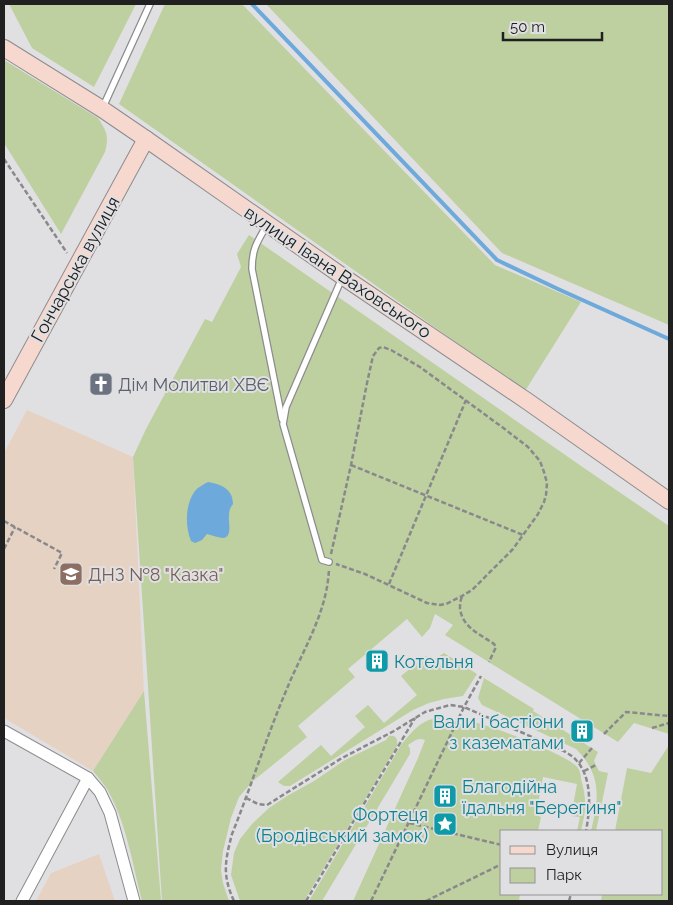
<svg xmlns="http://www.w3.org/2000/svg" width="673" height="905" font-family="Raleway,sans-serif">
<rect width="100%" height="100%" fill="#e0e0e3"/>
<g fill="#e6d2c3">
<path d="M 27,410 L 133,457 L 144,691 L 93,771 L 4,718 L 4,453 Z"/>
<path d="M 99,854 L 115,901 L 36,901 L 51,873 Z"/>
</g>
<g fill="#becfa0">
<path d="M 9,4 L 136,4 L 94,87 L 32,48 Z"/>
<path d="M 165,4 L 242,4 L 495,265 L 581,302 L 525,391 L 119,104 Z"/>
<path d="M 266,4 L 669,4 L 669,325 L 502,253 Z"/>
<path d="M 4,60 L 98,118 C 107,132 109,136 105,152 L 61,234 L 4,143 Z"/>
<path d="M 249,235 L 584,468 L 669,526 L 669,734 L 634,723 L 618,742 L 445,635 L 453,625 L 435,614 L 430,628 L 422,637 L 407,619 L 348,669 L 355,677 L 298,726 L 307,737 L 252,782 L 239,797 L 231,818 L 223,851 L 221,870 L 223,883 L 229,901 L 162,901 L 133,457 L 146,429 L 205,319 L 212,322 L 241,267 L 237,254 Z"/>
<path d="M 444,653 L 477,674 L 463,696 L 444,699 L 429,703 L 413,710 L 290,786 L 284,786 L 278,782 L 321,745 L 331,756 L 365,727 L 355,716 L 368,705 L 384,723 L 417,695 L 401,676 L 426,656 L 432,661 Z"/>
<path d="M 484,678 L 534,709 L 533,711 L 598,752 L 594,761 L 599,771 L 608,773 L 596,831 L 591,831 C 599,798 602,775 576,749 L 482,705 L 478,698 Z"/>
<path d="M 144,691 L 161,901 L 142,901 C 133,866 126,821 107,789 C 103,783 98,777 93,771 Z"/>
<path d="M 438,718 L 448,719 L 459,724 C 465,722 471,722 477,723 C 492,726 572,757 578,768 C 580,771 581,775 581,779 C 587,800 586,810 581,831 L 577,831 L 580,817 L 571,816 L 577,784 L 543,777 L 536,815 L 541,817 L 538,831 L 502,831 L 502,894 L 520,894 L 519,901 L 353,901 L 418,758 L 425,740 C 417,737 414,742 408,745 L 410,749 L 410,754 L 322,901 L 309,901 L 401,745 C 412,732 420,720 438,718 Z"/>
<path d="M 389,736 C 396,735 398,739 397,746 L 304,901 L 240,901 L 231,875 L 234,853 L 240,839 L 252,824 L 269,808 L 287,796 L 314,781 L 345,760 L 386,740 Z"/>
<path d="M 669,745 L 669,901 L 601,901 L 602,894 L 662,894 L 662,831 L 615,831 L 627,768 L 651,773 Z"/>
</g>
<path fill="#6da9da" d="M 208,482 C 221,484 233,489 233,504 C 230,508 229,511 229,516 C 228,521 233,537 223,538 C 220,538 211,535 207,534 L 202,540 L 195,543 L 191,541 C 185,526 185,504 195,491 C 198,487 203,485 208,482 Z"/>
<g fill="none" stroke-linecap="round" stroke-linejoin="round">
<path stroke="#6da9da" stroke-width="4" d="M 252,4 L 497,260 L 558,289 L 669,339"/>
<g stroke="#8c8c8f" stroke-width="8">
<g id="lane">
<path d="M 103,107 L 150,4"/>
<path d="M 267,225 C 257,242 252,249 252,269 L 282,419"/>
<path d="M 329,562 L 322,560 L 283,424 L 286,407 L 342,278"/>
</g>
</g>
<g stroke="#8c8c8f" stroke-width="13">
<g id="street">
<path d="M 4,731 L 88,778 L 100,792 L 110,813 L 134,901"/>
<path d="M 22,901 L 88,778"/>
</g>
</g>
<g stroke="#8c8c8f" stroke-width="18">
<g id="secondary">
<path d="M 4,48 L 102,109 L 146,139 L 342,276 L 527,401 L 669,501"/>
<path d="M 4,400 L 146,139"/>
</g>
</g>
<g stroke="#89898c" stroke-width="2.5" stroke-dasharray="5 2.5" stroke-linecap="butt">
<path d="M 4,159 L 67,253"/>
<path d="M 351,465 L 523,535"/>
<path d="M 4,521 L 62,553 L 54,569"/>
<path d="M 4,549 L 15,527"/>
<path d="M 331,554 L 351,465 L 367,383 L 373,356 L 379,348 L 383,347 L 391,350 L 420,367 L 502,427 L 528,447 L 540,461 L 544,472 L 547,483 L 546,495 L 544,502 L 538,514 L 513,549 L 472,590 L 462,596 L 446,604 L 440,605 L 427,603 L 365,574 L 336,564"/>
<path d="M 389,584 L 466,400"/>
<path d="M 462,597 C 460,601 460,604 460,609 C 463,628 480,634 494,644 L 496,647 L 489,662"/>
<path d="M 652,728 L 669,723"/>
<path d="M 604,734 L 626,712 L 669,716"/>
<path d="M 579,763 L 592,748"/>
<path d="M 584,771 L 596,765"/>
<path d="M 246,798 L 258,804 L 267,805 L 342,758 L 394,731 L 425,712 L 450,705 L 464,707 L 564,751 C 568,754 573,756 576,760 C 593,778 590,810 586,831"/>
<path d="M 409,823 L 502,845"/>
<path d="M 234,901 C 222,875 225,861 232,834 C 251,787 266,738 286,691 C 302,651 327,614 329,569"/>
<path d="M 306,901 L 415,718"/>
<path d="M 371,901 L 464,707 L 481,676"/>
<path d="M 426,901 L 502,864"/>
<path d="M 569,901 L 571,894"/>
</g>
<use href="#lane" stroke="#fff" stroke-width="5.5"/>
<use href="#street" stroke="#fff" stroke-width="11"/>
<use href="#secondary" stroke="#f7d8ce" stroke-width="16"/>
</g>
<defs>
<g id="church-square" transform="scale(1.25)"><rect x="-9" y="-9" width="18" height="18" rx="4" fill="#6b7280" stroke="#e0e0e3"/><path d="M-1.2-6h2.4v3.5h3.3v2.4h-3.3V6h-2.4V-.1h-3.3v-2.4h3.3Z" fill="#fff"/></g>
<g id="school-square" transform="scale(1.25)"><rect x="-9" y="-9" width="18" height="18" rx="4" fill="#8d6e63" stroke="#e0e0e3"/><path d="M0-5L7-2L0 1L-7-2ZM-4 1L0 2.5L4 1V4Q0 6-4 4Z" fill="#fff"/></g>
<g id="building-square" transform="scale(1.25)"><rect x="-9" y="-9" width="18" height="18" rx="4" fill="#0f9aa8" stroke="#e0e0e3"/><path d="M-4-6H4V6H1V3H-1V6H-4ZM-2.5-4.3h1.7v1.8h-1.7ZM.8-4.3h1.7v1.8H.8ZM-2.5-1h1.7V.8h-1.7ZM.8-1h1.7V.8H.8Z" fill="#fff"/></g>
<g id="sight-square" transform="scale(1.25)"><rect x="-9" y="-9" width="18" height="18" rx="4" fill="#0f9aa8" stroke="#e0e0e3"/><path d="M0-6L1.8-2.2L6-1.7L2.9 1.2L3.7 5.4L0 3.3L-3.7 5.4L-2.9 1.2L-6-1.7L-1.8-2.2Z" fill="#fff"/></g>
</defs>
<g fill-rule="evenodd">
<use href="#church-square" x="101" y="384"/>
<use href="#school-square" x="71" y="574"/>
<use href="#building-square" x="377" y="661"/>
<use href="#building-square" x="582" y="731"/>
<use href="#building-square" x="445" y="796"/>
<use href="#sight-square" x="445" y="824"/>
</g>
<g text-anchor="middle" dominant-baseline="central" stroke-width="4" stroke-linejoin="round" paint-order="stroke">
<g font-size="18" fill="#202021" stroke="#e0e0e3">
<text transform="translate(75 269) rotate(-61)">Гончарська вулиця</text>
<text transform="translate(338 272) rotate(34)">вулиця Івана Ваховського</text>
</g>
<g font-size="18" fill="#5b616d" stroke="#e0e0e3" text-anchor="start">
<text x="118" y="384">Дім Молитви ХВЄ</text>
</g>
<g font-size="18" fill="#785e54" stroke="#e0e0e3" text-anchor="start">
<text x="88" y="574">ДНЗ №8 "Казка"</text>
</g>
<g font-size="18" fill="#0d838f" stroke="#e0e0e3" text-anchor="start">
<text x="394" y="661">Котельня</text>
<text x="564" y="721" text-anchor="end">Вали і бастіони<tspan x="564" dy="21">з казематами</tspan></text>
<text x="462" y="786">Благодійна<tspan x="462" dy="21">їдальня "Берегиня"</tspan></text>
<text x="428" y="814" text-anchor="end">Фортеця<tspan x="428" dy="21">(Бродівський замок)</tspan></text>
</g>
</g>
<rect width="673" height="905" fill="none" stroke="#202021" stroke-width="10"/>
<rect x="500" y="830" width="162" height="65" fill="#e0e0e3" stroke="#939395"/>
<rect x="510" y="846" width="25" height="8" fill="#f7d8ce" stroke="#939395"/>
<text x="546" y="855" font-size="15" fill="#202021">Вулиця</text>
<rect x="510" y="868" width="25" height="15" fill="#becfa0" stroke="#939395"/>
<text x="546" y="880" font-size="15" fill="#202021">Парк</text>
<path d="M503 32v8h99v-8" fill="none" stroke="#202021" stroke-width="2.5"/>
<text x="510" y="32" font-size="15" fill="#202021" stroke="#e0e0e3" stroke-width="4" paint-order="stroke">50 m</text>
</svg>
